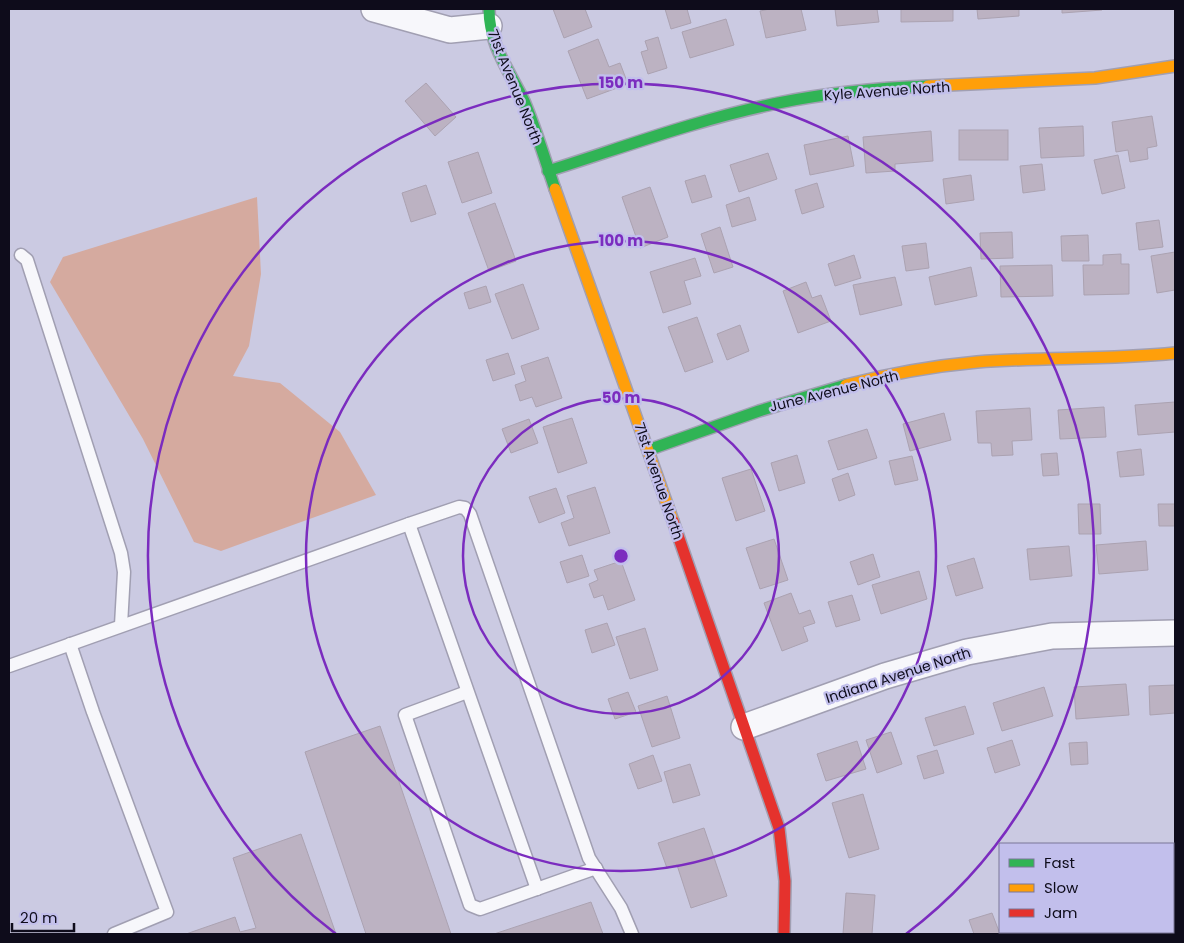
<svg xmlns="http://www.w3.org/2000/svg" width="1184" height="943" font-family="Poppins,sans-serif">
<rect width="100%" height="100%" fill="#cbcae2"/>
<path fill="#d5aa9f" d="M 257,197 L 261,274 L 249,346 L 233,376 L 280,383 L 340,432 L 376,495 L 221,551 L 194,542 L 143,439 L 50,282 L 63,257 Z"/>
<g fill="#bcb2c2" stroke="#aba2b1">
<path d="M 553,9 L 585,9 L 592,27 L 564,38 Z"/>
<path d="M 665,9 L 687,9 L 691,23 L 671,29 Z"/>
<path d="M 770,9 L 801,9 L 806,30 L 766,38 L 760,11 Z"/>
<path d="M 835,9 L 877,9 L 879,22 L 837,26 Z"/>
<path d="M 901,9 L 953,9 L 953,21 L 901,22 Z"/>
<path d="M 977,9 L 1019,9 L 1019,16 L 978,19 Z"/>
<path d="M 1062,9 L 1102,9 L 1102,10 L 1062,13 Z"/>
<path d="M 726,19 L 734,45 L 690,58 L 682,32 Z"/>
<path d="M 658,37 L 667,68 L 648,74 L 641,52 L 648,50 L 645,41 Z"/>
<path d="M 598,39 L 609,67 L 620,63 L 628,84 L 587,99 L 568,51 Z"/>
<path d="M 426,83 L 456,117 L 435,136 L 405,101 Z"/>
<path d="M 1152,116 L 1157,146 L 1147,148 L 1148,159 L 1130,162 L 1128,150 L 1116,152 L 1112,122 Z"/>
<path d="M 1083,126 L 1084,156 L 1041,158 L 1039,128 Z"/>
<rect x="959" y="130" width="49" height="30"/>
<path d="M 931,131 L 933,161 L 895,164 L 895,171 L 866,173 L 863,137 Z"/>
<path d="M 848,136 L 854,166 L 810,175 L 804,145 Z"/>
<path d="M 478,152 L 492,193 L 462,203 L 448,162 Z"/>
<path d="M 768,153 L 777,179 L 739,192 L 730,165 Z"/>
<path d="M 1118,155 L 1125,188 L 1102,194 L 1094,160 Z"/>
<path d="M 1042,164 L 1045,190 L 1023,193 L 1020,166 Z"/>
<path d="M 705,175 L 712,197 L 692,203 L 685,181 Z"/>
<path d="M 971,175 L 974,200 L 946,204 L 943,179 Z"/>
<path d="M 817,183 L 824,207 L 802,214 L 795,190 Z"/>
<path d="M 426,185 L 436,214 L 411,222 L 402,193 Z"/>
<path d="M 650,187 L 668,237 L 640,248 L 622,197 Z"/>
<path d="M 749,197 L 756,220 L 732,227 L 726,205 Z"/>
<path d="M 495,203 L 516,261 L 489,271 L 468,213 Z"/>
<path d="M 1159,220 L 1163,247 L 1139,250 L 1136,223 Z"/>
<path d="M 720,227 L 733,267 L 714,273 L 701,234 Z"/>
<path d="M 1012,232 L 1013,258 L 981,259 L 980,233 Z"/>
<path d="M 1088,235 L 1089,261 L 1062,261 L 1061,236 Z"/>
<path d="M 926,243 L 929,268 L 906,271 L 902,246 Z"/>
<path d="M 1175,252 L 1175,290 L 1157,293 L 1151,256 Z"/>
<path d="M 1121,254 L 1121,264 L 1129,264 L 1129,294 L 1084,295 L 1083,265 L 1103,265 L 1103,255 Z"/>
<path d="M 854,255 L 861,278 L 835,286 L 828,264 Z"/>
<path d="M 695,258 L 701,276 L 684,281 L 691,304 L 663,313 L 650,272 Z"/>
<path d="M 1052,265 L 1053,296 L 1001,297 L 1000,266 Z"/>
<path d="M 971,267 L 977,296 L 935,305 L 929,277 Z"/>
<path d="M 895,277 L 902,305 L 860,315 L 853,285 Z"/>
<path d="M 806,282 L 812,298 L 821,295 L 831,321 L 798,333 L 783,291 Z"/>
<path d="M 523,284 L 539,329 L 512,339 L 495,294 Z"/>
<path d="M 486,286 L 491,302 L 469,309 L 464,293 Z"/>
<path d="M 697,317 L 713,362 L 685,372 L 668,327 Z"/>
<path d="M 740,325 L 749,351 L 727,360 L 717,334 Z"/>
<path d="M 508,353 L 515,374 L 493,381 L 486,360 Z"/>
<path d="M 548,357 L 562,398 L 536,407 L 532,397 L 520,401 L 515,385 L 526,381 L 521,366 Z"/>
<path d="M 1175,402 L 1175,432 L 1138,435 L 1135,405 Z"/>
<path d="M 1104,407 L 1106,437 L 1060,439 L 1058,410 Z"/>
<path d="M 1030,408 L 1032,440 L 1012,441 L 1013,455 L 992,456 L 991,443 L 978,443 L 976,411 Z"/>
<path d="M 944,413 L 951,440 L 910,451 L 903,424 Z"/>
<path d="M 572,418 L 587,463 L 558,473 L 543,427 Z"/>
<path d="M 529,419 L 538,443 L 511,453 L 502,429 Z"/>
<path d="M 867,429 L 877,458 L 838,470 L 828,441 Z"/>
<path d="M 1141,449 L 1144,475 L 1120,477 L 1117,452 Z"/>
<path d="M 1057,453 L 1059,475 L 1043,476 L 1041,454 Z"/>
<path d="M 797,455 L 805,483 L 779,491 L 771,463 Z"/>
<path d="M 912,456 L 918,480 L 895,485 L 889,461 Z"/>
<path d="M 751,469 L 765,511 L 736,521 L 722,478 Z"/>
<path d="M 848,473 L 855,495 L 839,501 L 832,479 Z"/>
<path d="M 595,487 L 610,533 L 569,546 L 561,523 L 574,518 L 567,496 Z"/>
<path d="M 556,488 L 565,513 L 539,523 L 529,497 Z"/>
<path d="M 1078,504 L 1100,504 L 1101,534 L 1079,534 Z"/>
<path d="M 1158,504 L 1175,504 L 1175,526 L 1159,526 Z"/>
<path d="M 774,539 L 788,580 L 760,589 L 746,548 Z"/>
<path d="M 1146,541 L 1148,570 L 1099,574 L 1096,545 Z"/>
<path d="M 1069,546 L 1072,576 L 1030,580 L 1027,549 Z"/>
<path d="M 873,554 L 880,577 L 858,585 L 850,562 Z"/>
<path d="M 582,555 L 589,576 L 567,583 L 560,562 Z"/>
<path d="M 974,558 L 983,588 L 956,596 L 947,566 Z"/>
<path d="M 621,561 L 635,600 L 608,610 L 603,595 L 594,598 L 589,584 L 598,580 L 594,570 Z"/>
<path d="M 919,571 L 927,599 L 881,614 L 872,585 Z"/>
<path d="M 791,593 L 799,614 L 810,610 L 815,623 L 803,627 L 808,641 L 782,651 L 764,603 Z"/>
<path d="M 852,595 L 860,620 L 836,627 L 828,602 Z"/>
<path d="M 607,623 L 615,645 L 592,653 L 585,630 Z"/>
<path d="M 645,628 L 658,670 L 630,679 L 616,637 Z"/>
<path d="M 1126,684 L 1129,715 L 1076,719 L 1074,687 Z"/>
<path d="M 1175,685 L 1175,713 L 1150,715 L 1149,686 Z"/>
<path d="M 1044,687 L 1053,716 L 1002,731 L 993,703 Z"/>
<path d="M 628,692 L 636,712 L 615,719 L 608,699 Z"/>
<path d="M 667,696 L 680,738 L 652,747 L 638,706 Z"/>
<path d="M 965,706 L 974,734 L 934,746 L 925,718 Z"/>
<path d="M 380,726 L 451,934 L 366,934 L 305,752 Z"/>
<path d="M 891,732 L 902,764 L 877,773 L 866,740 Z"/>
<path d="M 1012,740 L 1020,765 L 995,773 L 987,748 Z"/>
<path d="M 857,741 L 866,769 L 826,781 L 817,754 Z"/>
<path d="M 1087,742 L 1088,764 L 1071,765 L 1069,743 Z"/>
<path d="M 937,750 L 944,773 L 924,779 L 917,756 Z"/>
<path d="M 653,755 L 662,781 L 638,789 L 629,764 Z"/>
<path d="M 690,764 L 700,795 L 673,803 L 664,772 Z"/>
<path d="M 863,794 L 879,849 L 849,858 L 832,803 Z"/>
<path d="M 704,828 L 727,896 L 691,908 L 677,865 L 667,868 L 658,843 Z"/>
<path d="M 301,834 L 336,934 L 186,934 L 235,917 L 240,932 L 256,928 L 233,858 Z"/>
<path d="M 846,893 L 875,895 L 872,934 L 843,934 Z"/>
<path d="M 591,902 L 603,934 L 494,934 Z"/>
<path d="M 992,913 L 1000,934 L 974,934 L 969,920 Z"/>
<path d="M 1175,921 L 1175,934 L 1140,934 L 1142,932 L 1173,932 L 1173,922 Z"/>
</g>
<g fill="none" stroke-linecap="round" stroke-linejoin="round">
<g stroke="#a19fb2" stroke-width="15">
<g id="lane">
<path d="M 21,255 L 27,260 L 121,553 L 124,572 L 121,625"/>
<path d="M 409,524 L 537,889"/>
<path d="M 70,644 L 93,712 L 167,912 L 114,934"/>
<path d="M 9,666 L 409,524 L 459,507 L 465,508 L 470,514 L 589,858 L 621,908 L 632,934"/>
<path d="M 467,692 L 405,715 L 470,905 L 480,909 L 596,868"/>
</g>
</g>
<g stroke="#a19fb2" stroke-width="28">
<g id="street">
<path d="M 374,9 L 450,30 L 489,26"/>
<path d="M 744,727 L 885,676 L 967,652 L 1052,636 L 1175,633"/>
</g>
</g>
<g stroke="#a19fb2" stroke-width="14">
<g id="fast">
<path d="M 489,9 C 489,45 509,70 524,101 C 536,129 545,160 555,189"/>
<path d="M 548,171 C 624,147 699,119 778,103 C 827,93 878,88 928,86"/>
<path d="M 648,450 L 759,411 L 846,385"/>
</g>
</g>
<g stroke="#a19fb2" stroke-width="14">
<g id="slow">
<path d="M 928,86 L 1095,78 L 1175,66"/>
<path d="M 555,189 L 673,521"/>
<path d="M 846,385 C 889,374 933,366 977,362 C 1043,357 1109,360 1175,353"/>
</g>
</g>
<g stroke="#a19fb2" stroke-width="14">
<path id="jam" d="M 673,521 L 779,828 L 785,881 L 784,934"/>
</g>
<use href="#lane" stroke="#f7f7fb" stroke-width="12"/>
<use href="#street" stroke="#f7f7fb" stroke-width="25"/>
<use href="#fast" stroke="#30b455" stroke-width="11"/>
<use href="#slow" stroke="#ff9f0a" stroke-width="11"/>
<use href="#jam" stroke="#e5322d" stroke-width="11"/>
</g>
<g fill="none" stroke="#7b2cbf" stroke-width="2.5">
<circle cx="621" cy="556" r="158"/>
<circle cx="621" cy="556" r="315"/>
<path d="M336 934A473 473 0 1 1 906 934"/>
</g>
<g text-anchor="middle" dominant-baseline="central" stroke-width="4.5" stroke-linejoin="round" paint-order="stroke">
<g font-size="14" fill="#0e0c1b" stroke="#c2bfec">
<text transform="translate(515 87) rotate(68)">71st Avenue North</text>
<text transform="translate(887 91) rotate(-4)">Kyle Avenue North</text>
<text transform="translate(834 391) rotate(-14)">June Avenue North</text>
<text transform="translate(659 481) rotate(71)">71st Avenue North</text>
<text transform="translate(898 675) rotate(-18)">Indiana Avenue North</text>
</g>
</g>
<circle cx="621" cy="556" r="8" fill="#7b2cbf" stroke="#c2bfec" stroke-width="2.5"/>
<g font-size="15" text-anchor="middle" font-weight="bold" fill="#7b2cbf" stroke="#c2bfec" stroke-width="4.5" stroke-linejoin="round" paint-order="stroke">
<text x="621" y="88">150 m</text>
<text x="621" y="246">100 m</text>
<text x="621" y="403">50 m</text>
</g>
<rect width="1184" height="943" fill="none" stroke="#0e0c1b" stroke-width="20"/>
<rect x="999" y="843" width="175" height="90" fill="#c2bfec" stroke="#7a7798"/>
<rect x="1009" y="859" width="25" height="8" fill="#30b455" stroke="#7a7798"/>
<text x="1044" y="868" font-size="15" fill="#0e0c1b">Fast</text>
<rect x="1009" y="884" width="25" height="8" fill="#ff9f0a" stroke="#7a7798"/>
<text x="1044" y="893" font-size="15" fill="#0e0c1b">Slow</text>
<rect x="1009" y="909" width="25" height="8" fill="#e5322d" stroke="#7a7798"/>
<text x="1044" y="918" font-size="15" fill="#0e0c1b">Jam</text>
<path d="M12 923v8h62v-8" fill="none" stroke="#0e0c1b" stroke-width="2.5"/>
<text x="20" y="923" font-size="15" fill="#0e0c1b" stroke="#c2bfec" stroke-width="4" paint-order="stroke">20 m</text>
</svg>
